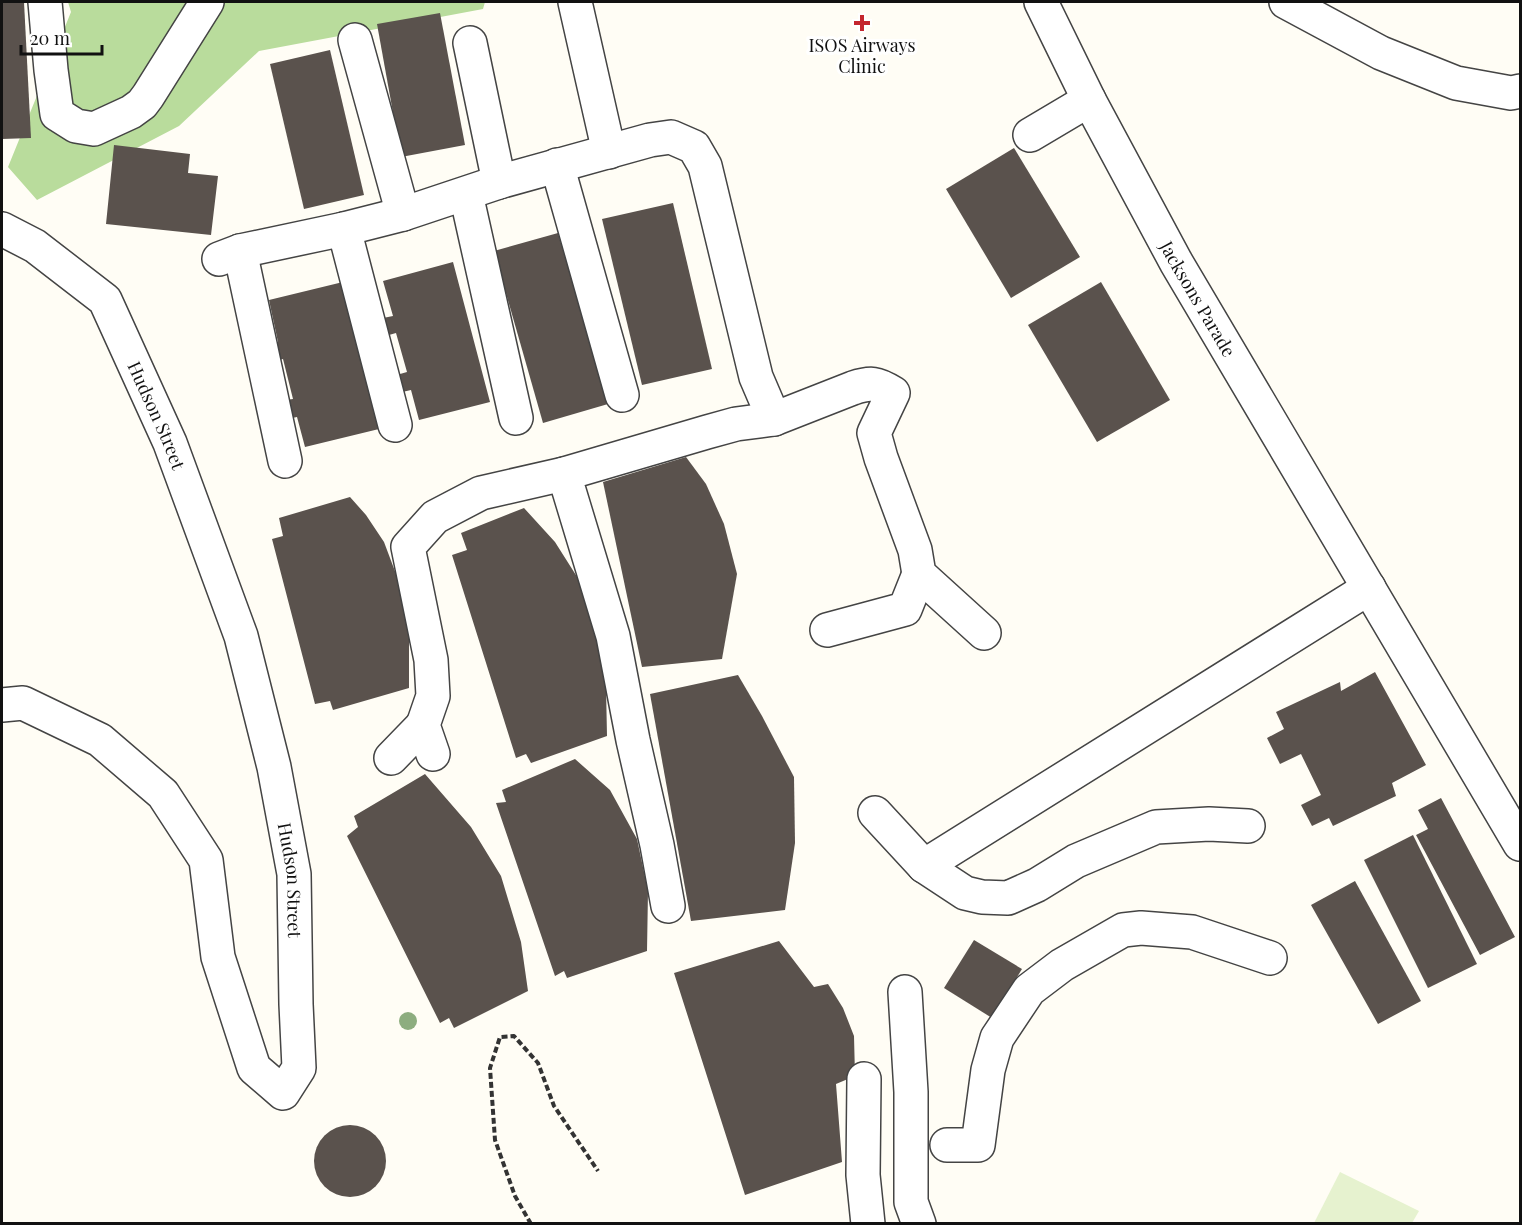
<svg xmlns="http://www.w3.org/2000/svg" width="1522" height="1225" font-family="'Playfair Display',serif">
<rect width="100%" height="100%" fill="#fffdf5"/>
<path fill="#b9dc9c" d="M 68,2 L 485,2 L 483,9 L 259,51 L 179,126 L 37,200 L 8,167 L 71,12 Z"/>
<path fill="#e6f2cf" d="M 1340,1172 L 1419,1211 L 1412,1223 L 1314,1223 Z"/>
<g fill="#5a524d">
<path d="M 2,2 L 24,2 L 31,138 L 2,139 Z"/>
<path d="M 440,13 L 465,145 L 401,157 L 377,24 Z"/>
<path d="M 330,50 L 364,195 L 304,209 L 270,64 Z"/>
<path d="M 114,145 L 190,154 L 188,173 L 218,176 L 211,235 L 106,224 Z"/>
<path d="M 1014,148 L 1080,257 L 1011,298 L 946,189 Z"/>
<path d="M 673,203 L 712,369 L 642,385 L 602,219 Z"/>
<path d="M 558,233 L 608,404 L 543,423 L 494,251 Z"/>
<path d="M 453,262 L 490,402 L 419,420 L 411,390 L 398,393 L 393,376 L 407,372 L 396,333 L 382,337 L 378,319 L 393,316 L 383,281 Z"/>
<path d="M 343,282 L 379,429 L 305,447 L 297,417 L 283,420 L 279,401 L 293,399 L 283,359 L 271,362 L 266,345 L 278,342 L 269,300 Z"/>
<path d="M 1101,282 L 1170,400 L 1097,442 L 1028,325 Z"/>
<path d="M 686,457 L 706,484 L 724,524 L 737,574 L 722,659 L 642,667 L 603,482 Z"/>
<path d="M 350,497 L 366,515 L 384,542 L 402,590 L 409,630 L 409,688 L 333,710 L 330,701 L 315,704 L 272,539 L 283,536 L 279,518 Z"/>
<path d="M 524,508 L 555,542 L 586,591 L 605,638 L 607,736 L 531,763 L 526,754 L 516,758 L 452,555 L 467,550 L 461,533 Z"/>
<path d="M 1375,672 L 1426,765 L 1392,783 L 1396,796 L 1333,826 L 1329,818 L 1312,826 L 1301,805 L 1321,795 L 1301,754 L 1280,764 L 1267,738 L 1284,729 L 1276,712 L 1340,682 L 1341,691 Z"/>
<path d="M 738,675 L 762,716 L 794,777 L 795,843 L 785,910 L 691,921 L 650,694 Z"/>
<path d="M 575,759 L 610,790 L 637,839 L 648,891 L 647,951 L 567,978 L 564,971 L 555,976 L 496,803 L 506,802 L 502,790 Z"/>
<path d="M 425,774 L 471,827 L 501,876 L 521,942 L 528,991 L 454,1028 L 449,1018 L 440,1023 L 347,836 L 358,827 L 354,816 Z"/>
<path d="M 1441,798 L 1515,937 L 1480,955 L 1416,835 L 1428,829 L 1418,810 Z"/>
<path d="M 1413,835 L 1477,964 L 1428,988 L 1364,860 Z"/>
<path d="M 1355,881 L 1421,1001 L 1378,1024 L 1311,905 Z"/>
<path d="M 974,940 L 1022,969 L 992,1018 L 944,988 Z"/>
<path d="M 779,941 L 814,987 L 828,984 L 843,1008 L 854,1036 L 855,1076 L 836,1084 L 842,1162 L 745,1195 L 674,973 Z"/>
<circle cx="350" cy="1161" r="36"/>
</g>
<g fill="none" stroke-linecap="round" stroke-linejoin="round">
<g stroke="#444" stroke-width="36">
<g id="minor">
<path d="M 45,2 L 51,70 L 57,114 L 76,126 L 94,129 L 131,112 L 142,104 L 148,96 L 207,2"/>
<path d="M 575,2 L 609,152"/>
<path id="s1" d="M 1041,2 L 1089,100 L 1176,262 L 1520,844"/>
<path d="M 1286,2 L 1381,53 L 1456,83 L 1511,93 L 1520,91"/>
<path d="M 355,40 L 403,214"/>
<path d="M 470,43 L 499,182"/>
<path d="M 1030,135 L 1089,100"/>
<path d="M 557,165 L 622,395"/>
<path d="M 466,194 L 516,418"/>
<path id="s2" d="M 2,229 L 35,246 L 105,300 L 170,443 L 241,636 L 274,767 L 294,874 L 296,1004 L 299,1068 L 283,1093 L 254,1068 L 218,957 L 206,860 L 163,794 L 100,740 L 23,703 L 2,705"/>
<path d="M 344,229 L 395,425"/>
<path d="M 240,251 L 285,461"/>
<path d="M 219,259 L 240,251 L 344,229 L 403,214 L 499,182 L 650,140 L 671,137 L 694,147 L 705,166 L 756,377 L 774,419"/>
<path d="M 827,630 L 905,609 L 919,574"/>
<path d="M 433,754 L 423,725 L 433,696 L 431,660 L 408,547 L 435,517 L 481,493 L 564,474"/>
<path d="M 391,758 L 423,725"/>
<path d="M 875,813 L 924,866 L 1369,588"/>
<path d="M 924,866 L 965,893 L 982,897 L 1008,898 L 1037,885 L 1076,861 L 1156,827 L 1209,824 L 1248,826"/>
<path d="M 668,906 L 657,845 L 633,740 L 613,636 L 564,474 L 707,432 L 736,424 L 774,419 L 853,388 C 871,382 877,383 893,393 L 874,433 L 881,458 L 915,550 L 919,574 L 984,633"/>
<path d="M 905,992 L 911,1092 L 911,1202 L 919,1224"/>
<path d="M 864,1079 L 863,1175 L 868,1224"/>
<path d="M 947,1145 L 978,1145 L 988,1070 L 997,1038 L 1029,990 L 1062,965 L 1123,930 L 1141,928 L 1192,932 L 1270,958"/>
</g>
</g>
<path stroke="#333" stroke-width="4" stroke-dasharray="6 3" stroke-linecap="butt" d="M 531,1224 L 515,1196 L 495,1140 L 490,1068 L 500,1037 L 514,1036 L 538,1063 L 554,1106 L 598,1171"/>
<use href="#minor" stroke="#fff" stroke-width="33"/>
</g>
<circle fill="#8dad7f" cx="408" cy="1021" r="9"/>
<path fill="#c4262e" stroke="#fff" stroke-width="2" d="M859 14h6v6h6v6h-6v6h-6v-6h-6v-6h6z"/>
<g text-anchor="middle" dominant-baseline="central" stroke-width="6" stroke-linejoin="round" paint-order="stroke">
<g font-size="18" fill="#111" stroke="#fff">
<text x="862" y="45">ISOS Airways<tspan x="862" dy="21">Clinic</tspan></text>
</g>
<g font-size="18" fill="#111" stroke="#fff">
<text stroke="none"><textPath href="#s1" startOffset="336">Jacksons Parade</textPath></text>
<text stroke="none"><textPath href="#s2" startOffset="252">Hudson Street</textPath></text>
<text stroke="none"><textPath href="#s2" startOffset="738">Hudson Street</textPath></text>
</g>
</g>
<rect width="1522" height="1225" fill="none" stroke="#111111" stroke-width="6"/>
<path d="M21 45v9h81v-9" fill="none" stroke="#111111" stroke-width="3"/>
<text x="30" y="45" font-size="18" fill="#111111" stroke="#ffffff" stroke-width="4.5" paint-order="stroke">20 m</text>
</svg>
